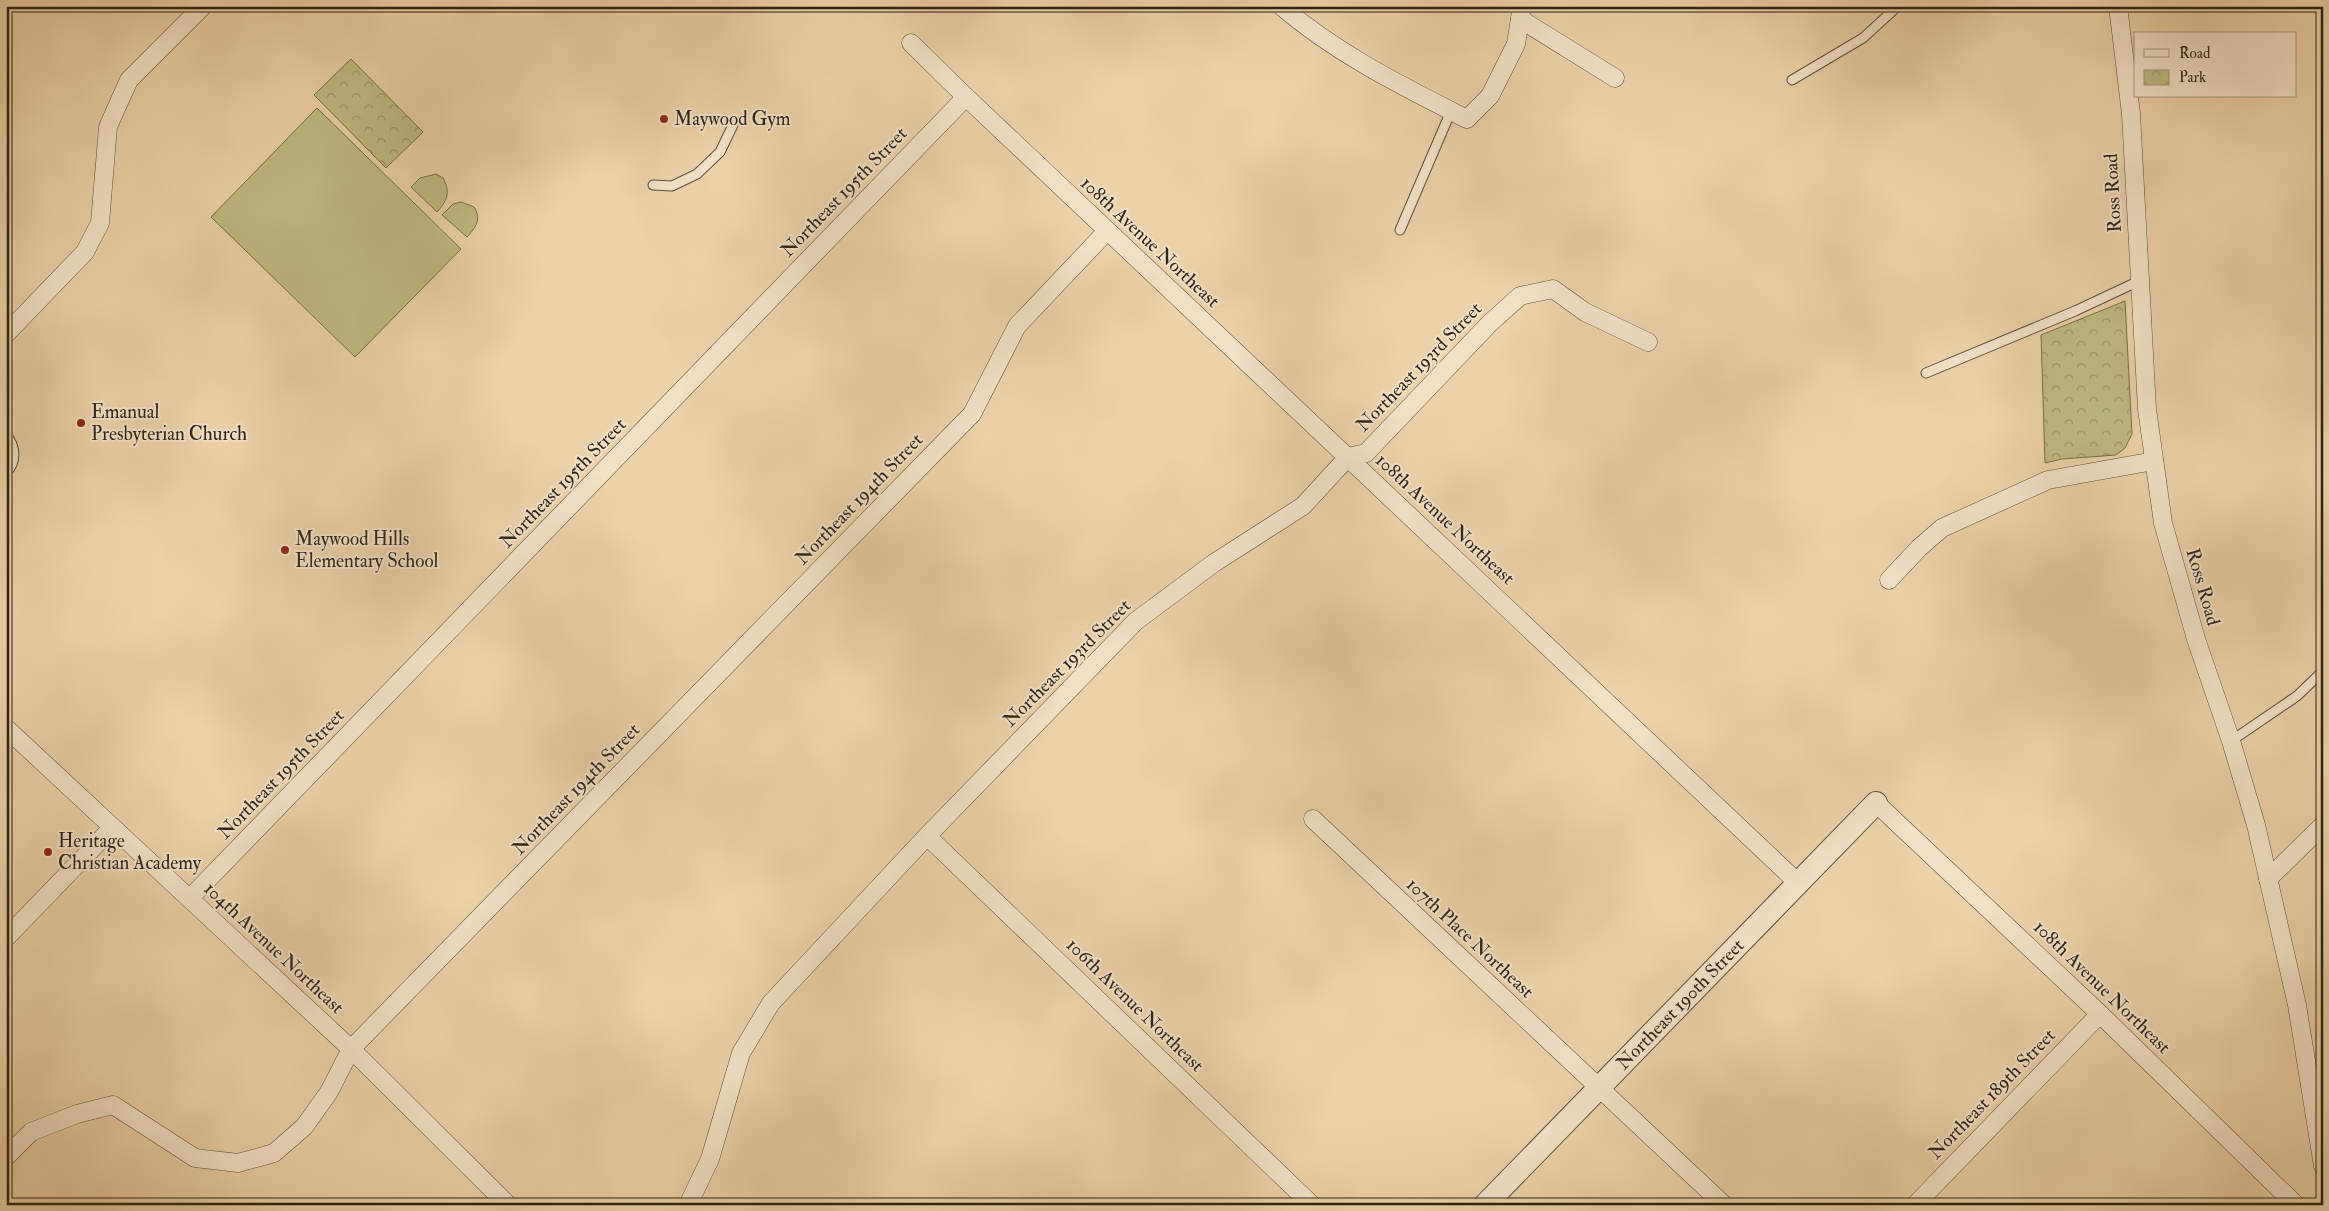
<svg xmlns="http://www.w3.org/2000/svg" width="2329" height="1211" font-family="'IM FELL Double Pica',serif">
<defs>
<pattern id="park-crowns" width="20" height="18" patternUnits="userSpaceOnUse" patternTransform="scale(1.25)"><rect width="20" height="18" fill="#c0b982"/><path d="M2 6a3 3 0 1 1 6 0M12 15a3 3 0 1 1 6 0" fill="none" stroke="#9c9669"/></pattern>
</defs>
<rect width="100%" height="100%" fill="#edd1a8"/>
<filter id="stains"><feTurbulence type="fractalNoise" baseFrequency=".004" numOctaves="4"/><feColorMatrix values="0 0 0 0 .2 0 0 0 0 .09 0 0 0 0 .02 0 0 0 .5 -.17"/></filter>
<radialGradient id="worn" r=".72"><stop offset=".6" stop-color="#630" stop-opacity="0"/><stop offset="1" stop-color="#630" stop-opacity=".3"/></radialGradient>
<g fill="#c0b982" stroke="#766e4c">
<path d="M 317,108 L 461,249 L 355,357 L 211,217 Z"/>
<path d="M 436,174 L 443,178 C 451,192 447,201 437,212 L 411,187 L 420,178 Z"/>
<path d="M 461,202 L 474,207 C 482,219 476,227 467,237 L 442,215 L 453,204 Z"/>
</g>
<g fill="url(#park-crowns)" stroke="#766e4c">
<path d="M 351,59 L 423,132 L 386,168 L 314,95 Z"/>
<path d="M 2125,301 L 2132,434 L 2125,448 L 2116,455 L 2062,459 L 2045,463 L 2041,335 Z"/>
</g>
<g fill="none" stroke-linecap="round" stroke-linejoin="round">
<g stroke="#5d4e3b" stroke-width="11">
<g id="service">
<path d="M 1792,80 L 1863,38 L 1898,6"/>
<path d="M 653,185 L 672,186 L 697,174 L 720,152 L 733,125"/>
<path d="M 1400,230 L 1451,111"/>
<path d="M 1926,373 L 2075,311 L 2139,281"/>
<path d="M 6,435 C 16,446 17,462 6,473"/>
<path d="M 2231,741 L 2297,696 L 2323,671"/>
</g>
</g>
<g stroke="#5d4e3b" stroke-width="19">
<g id="minor">
<path d="M 1281,6 C 1337,54 1402,86 1467,119 L 1490,96 L 1516,44 L 1522,6"/>
<path d="M 2118,6 L 2131,114 L 2147,409 L 2163,523 L 2196,639 L 2231,741 L 2256,825 L 2297,1005 L 2323,1166"/>
<path d="M 1520,19 L 1615,78"/>
<path d="M 911,43 L 966,97 L 1797,882"/>
<path d="M 6,334 L 85,252 L 100,223 L 108,127 L 119,102 L 129,80 L 203,6"/>
<path d="M 1889,580 L 1919,548 L 1942,528 L 2048,480 L 2154,461"/>
<path d="M 6,728 L 351,1049 L 508,1205"/>
<path d="M 1876,803 L 2100,1014 L 2296,1205"/>
<path d="M 1313,819 L 1724,1205"/>
<path d="M 927,836 L 1312,1205"/>
<path d="M 2268,879 L 2323,825"/>
<path d="M 190,898 L 966,97"/>
<path d="M 6,938 L 112,828"/>
<path d="M 6,1157 L 31,1132 L 77,1114 L 113,1105 L 195,1158 L 238,1163 L 274,1153 L 304,1127 L 329,1092 L 351,1049 L 972,414 L 1017,326 L 1107,231"/>
<path d="M 688,1205 L 710,1159 L 741,1053 L 771,1003 L 927,836 L 1136,621 L 1214,563 L 1303,506 L 1348,457 L 1366,453 L 1490,323 L 1520,296 L 1553,289 L 1585,312 L 1648,342"/>
<path d="M 1915,1205 L 2100,1014"/>
</g>
</g>
<g stroke="#5d4e3b" stroke-width="24">
<g id="tertiary">
<path id="s1" d="M 1485,1205 L 1876,803"/>
</g>
</g>
<use href="#service" stroke="#f3e1c6" stroke-width="9"/>
<use href="#minor" stroke="#f3e1c6" stroke-width="18"/>
<use href="#tertiary" stroke="#f3e1c6" stroke-width="22"/>
</g>
<g fill="#8f2418" stroke="#f3e1c6" stroke-width="2">
<circle cx="664" cy="119" r="5"/>
<circle cx="81" cy="423" r="5"/>
<circle cx="285" cy="550" r="5"/>
<circle cx="48" cy="852" r="5"/>
</g>
<g text-anchor="middle" dominant-baseline="central" stroke-width="4" stroke-linejoin="round" paint-order="stroke">
<g font-size="19" fill="#2d2317" stroke="#f3e1c6" text-anchor="start">
<text x="674" y="119">Maywood Gym</text>
<text x="91" y="412">Emanual<tspan x="91" dy="22">Presbyterian Church</tspan></text>
<text x="295" y="539">Maywood Hills<tspan x="295" dy="22">Elementary School</tspan></text>
<text x="58" y="841">Heritage<tspan x="58" dy="22">Christian Academy</tspan></text>
</g>
<g font-size="19" fill="#2d2317" stroke="#f3e1c6">
<text transform="translate(844 192) rotate(-46)">Northeast 195th Street</text>
<text transform="translate(2113 193) rotate(-93)">Ross Road</text>
<text transform="translate(1150 242) rotate(43)">108th Avenue Northeast</text>
<text transform="translate(1419 367) rotate(-46)">Northeast 193rd Street</text>
<text transform="translate(563 483) rotate(-46)">Northeast 195th Street</text>
<text transform="translate(859 499) rotate(-46)">Northeast 194th Street</text>
<text transform="translate(1445 519) rotate(43)">108th Avenue Northeast</text>
<text transform="translate(2203 587) rotate(74)">Ross Road</text>
<text transform="translate(1067 663) rotate(-45)">Northeast 193rd Street</text>
<text transform="translate(281 774) rotate(-46)">Northeast 195th Street</text>
<text transform="translate(576 789) rotate(-46)">Northeast 194th Street</text>
<text transform="translate(1470 938) rotate(43)">107th Place Northeast</text>
<text transform="translate(274 948) rotate(43)">104th Avenue Northeast</text>
<text transform="translate(2102 987) rotate(44)">108th Avenue Northeast</text>
<text stroke="none"><textPath href="#s1" startOffset="280">Northeast 190th Street</textPath></text>
<text transform="translate(1135 1005) rotate(44)">106th Avenue Northeast</text>
<text transform="translate(1992 1094) rotate(-46)">Northeast 189th Street</text>
</g>
</g>
<rect width="2329" height="1211" fill="none" stroke="#edd1a8" stroke-width="25"/>
<rect x="8" y="8" width="2314" height="1196" fill="none" stroke="#2d2317" stroke-width="2.5"/>
<rect x="12" y="12" width="2304" height="1186" fill="none" stroke="#2d2317"/>
<rect x="2134" y="32" width="162" height="65" fill="#f3e1c6" stroke="#a49580"/>
<rect x="2144" y="49" width="25" height="8" fill="#f3e1c6" stroke="#a49580"/>
<text x="2179" y="58" font-size="15" fill="#2d2317">Road</text>
<rect x="2144" y="70" width="25" height="15" fill="url(#park-crowns)" stroke="#a49580"/>
<text x="2179" y="82" font-size="15" fill="#2d2317">Park</text>
<rect width="100%" height="100%" filter="url(#stains)"/>
<rect width="100%" height="100%" fill="url(#worn)"/>
</svg>
